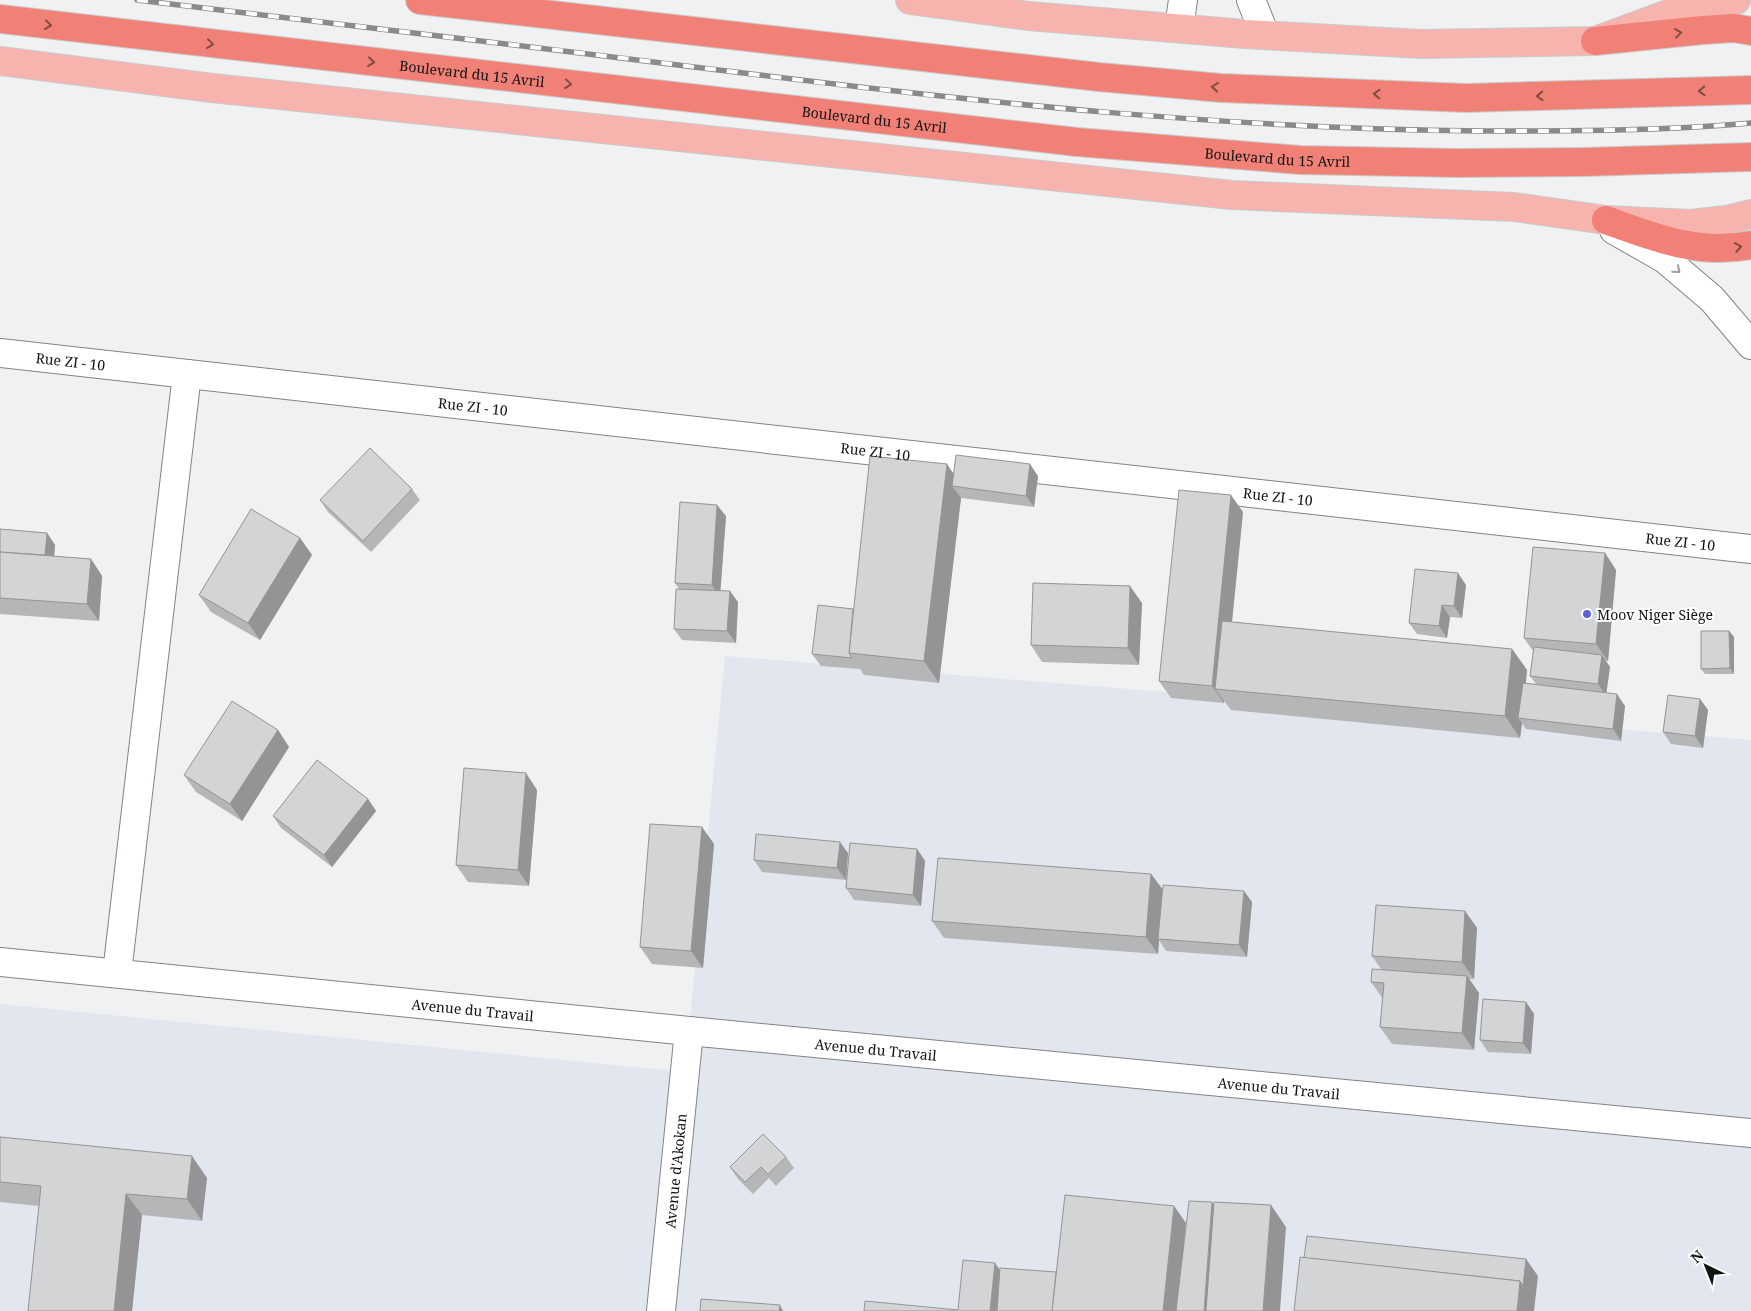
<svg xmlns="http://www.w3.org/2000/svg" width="1751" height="1311" font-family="'Noto Serif',serif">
<rect width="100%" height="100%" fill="#eff1f3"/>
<path fill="#e2e6ef" d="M 725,656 L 1751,740 L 1751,1311 L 0,1311 L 0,1004 L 685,1072 Z"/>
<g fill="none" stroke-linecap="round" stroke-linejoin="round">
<g stroke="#828385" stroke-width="30">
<g id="minor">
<path d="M 1251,0 L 1265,35"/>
<path d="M 1179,28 L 1183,0"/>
<path d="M 1614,230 L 1665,259 L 1712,299 L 1751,345"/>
<path id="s1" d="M 0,353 L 1751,549"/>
<path id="s2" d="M 0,962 L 689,1031 L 1751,1133"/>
<path d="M 117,973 L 187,374"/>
<path id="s3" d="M 661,1311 L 689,1031"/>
</g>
</g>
<g stroke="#cbcbcb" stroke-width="30">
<g id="major">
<path d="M 910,0 L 1029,16 L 1245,34 L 1421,44 L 1595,41 L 1698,3 L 1736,0"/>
<path d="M 0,61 L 212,88 L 1232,195 L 1514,207 L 1606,220 L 1691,224 L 1726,220 L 1751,214"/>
</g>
</g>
<g stroke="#cbcbcb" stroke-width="30">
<g id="highway">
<path d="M 420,0 L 1099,77 L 1221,88 L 1466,98 L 1751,90"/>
<path id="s4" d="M 0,19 L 1077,142 L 1300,160 L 1457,163 L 1584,162 L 1751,157"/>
<path d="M 1595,41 L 1703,30 L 1734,28 L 1751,31"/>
<path d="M 1606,220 C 1656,238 1697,255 1751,245"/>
</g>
</g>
<use href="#minor" stroke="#fff" stroke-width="28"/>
<use href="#major" stroke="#f7b3ad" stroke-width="28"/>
<use href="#highway" stroke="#f18176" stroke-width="28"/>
<g stroke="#898a8c" stroke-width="5.5">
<path id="rail" d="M 137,0 C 336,24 536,47 735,72 C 983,103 1232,129 1482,131 C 1572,131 1661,131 1751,123"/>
</g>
<use href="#rail" stroke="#fff" stroke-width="4" stroke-dasharray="11" stroke-linecap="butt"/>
</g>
<g fill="#b5b6b8">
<path d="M 954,474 L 1038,476 L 1034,507 L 961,498 L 939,683 L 864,675 L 860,669 L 821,666 L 812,654 L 853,609 Z"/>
<path d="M 412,489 L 420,500 L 371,552 L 328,512 L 320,500 Z"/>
<path d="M 1243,512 L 1232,622 L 1512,649 L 1527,670 L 1526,683 L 1536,684 L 1530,676 L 1533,651 L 1524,638 L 1605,553 L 1616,570 L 1608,661 L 1606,661 L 1610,667 L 1606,693 L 1625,706 L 1621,741 L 1526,729 L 1522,723 L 1520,738 L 1231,710 L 1224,701 L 1224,703 L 1171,698 L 1159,681 Z"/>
<path d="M 726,516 L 720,590 L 738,602 L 736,643 L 682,640 L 674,629 L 679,589 L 675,583 Z"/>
<path d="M 0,529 L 47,533 L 55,545 L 54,556 L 91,559 L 102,576 L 99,621 L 0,614 Z"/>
<path d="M 300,538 L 312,555 L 260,640 L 211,612 L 199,595 Z"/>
<path d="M 1466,585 L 1462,618 L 1450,617 L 1447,638 L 1417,634 L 1409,623 Z"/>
<path d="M 1142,603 L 1139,665 L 1042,662 L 1031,645 Z"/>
<path d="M 1729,631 L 1734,637 L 1734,674 L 1705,674 L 1701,669 Z"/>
<path d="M 1700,699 L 1708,710 L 1703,748 L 1671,744 L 1663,732 Z"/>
<path d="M 278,730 L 289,747 L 242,821 L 196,792 L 184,775 Z"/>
<path d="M 537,790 L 529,886 L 468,882 L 456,865 Z"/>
<path d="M 368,799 L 376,811 L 332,867 L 281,828 L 273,816 Z"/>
<path d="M 702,827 L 714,844 L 703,968 L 652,964 L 640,947 Z"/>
<path d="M 917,849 L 925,861 L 921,906 L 854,900 L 846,888 Z"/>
<path d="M 848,853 L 846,880 L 762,872 L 754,860 Z"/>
<path d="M 1151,874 L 1163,890 L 1244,891 L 1252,902 L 1247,957 L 1166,951 L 1159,940 L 1158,954 L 944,938 L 932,921 Z"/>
<path d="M 1465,911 L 1477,928 L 1474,979 L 1469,979 L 1479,993 L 1474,1050 L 1392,1044 L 1380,1027 L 1383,999 L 1371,982 L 1381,969 L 1372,956 Z"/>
<path d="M 1526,1002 L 1534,1014 L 1531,1054 L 1488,1052 L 1480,1040 Z"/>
<path d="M 0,1137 L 207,1178 L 202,1221 L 142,1215 L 132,1311 L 28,1311 L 39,1206 L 0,1202 Z"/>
<path d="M 786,1157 L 794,1168 L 776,1186 L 769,1178 L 753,1194 L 738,1179 L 730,1167 Z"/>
</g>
<g fill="#949496">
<path d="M 947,464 L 962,486 L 952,486 L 961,498 L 939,683 L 924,661 Z"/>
<path d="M 1030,464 L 1038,476 L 1034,507 L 1026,496 Z"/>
<path d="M 1231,495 L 1243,512 L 1225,690 L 1215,689 L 1224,701 L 1224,703 L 1212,686 Z"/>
<path d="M 717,505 L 726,516 L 720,597 L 712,585 Z"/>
<path d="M 47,533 L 55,545 L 53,569 L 45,558 Z"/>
<path d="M 300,538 L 312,555 L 260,640 L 248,623 Z"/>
<path d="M 1605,553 L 1616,570 L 1608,661 L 1596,644 Z"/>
<path d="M 91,559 L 102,576 L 99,621 L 87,604 Z"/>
<path d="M 1458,573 L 1466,585 L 1462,618 L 1454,606 Z"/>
<path d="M 1130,586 L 1142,603 L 1139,665 L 1128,648 Z"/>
<path d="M 730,591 L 738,602 L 736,643 L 727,631 Z"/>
<path d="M 1442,605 L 1450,617 L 1447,638 L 1439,626 Z"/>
<path d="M 1729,631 L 1734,637 L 1734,674 L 1730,668 Z"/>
<path d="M 1512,649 L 1527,670 L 1522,718 L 1518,718 L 1522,723 L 1520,738 L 1505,716 Z"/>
<path d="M 1602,655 L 1610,667 L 1606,696 L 1598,684 Z"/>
<path d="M 1617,694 L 1625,706 L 1621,741 L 1613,729 Z"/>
<path d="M 1700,699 L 1708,710 L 1703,748 L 1695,736 Z"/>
<path d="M 278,730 L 289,747 L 242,821 L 230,804 Z"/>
<path d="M 526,773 L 537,790 L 529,886 L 518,870 Z"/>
<path d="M 368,799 L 376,811 L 332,867 L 324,855 Z"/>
<path d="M 702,827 L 714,844 L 703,968 L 691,951 Z"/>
<path d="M 840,842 L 848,853 L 846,880 L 837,868 Z"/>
<path d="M 917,849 L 925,861 L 921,906 L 913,895 Z"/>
<path d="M 1151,874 L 1163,890 L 1158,954 L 1146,937 Z"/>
<path d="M 1244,891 L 1252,902 L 1247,957 L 1239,945 Z"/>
<path d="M 1465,911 L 1477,928 L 1474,979 L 1462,962 Z"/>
<path d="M 1467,976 L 1479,993 L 1474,1050 L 1462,1033 Z"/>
<path d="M 1526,1002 L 1534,1014 L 1531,1054 L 1523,1043 Z"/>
<path d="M 192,1156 L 207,1178 L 202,1221 L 187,1199 Z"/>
<path d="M 126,1194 L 142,1215 L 132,1311 L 114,1311 Z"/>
<path d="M 1212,1202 L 1224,1218 L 1217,1311 L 1204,1311 Z"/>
<path d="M 1271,1205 L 1286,1227 L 1280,1311 L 1263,1311 Z"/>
<path d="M 1174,1206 L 1186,1223 L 1177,1311 L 1163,1311 Z"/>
<path d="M 1526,1259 L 1538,1276 L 1534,1311 L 1517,1311 L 1520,1281 Z"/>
<path d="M 995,1263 L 1007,1280 L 1004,1311 L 990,1311 Z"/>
<path d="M 780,1305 L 783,1311 L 779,1311 Z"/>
</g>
<g fill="#d3d4d6" stroke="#949496">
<path d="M 370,448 L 412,489 L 363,541 L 320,500 Z"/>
<path d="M 956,455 L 1030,464 L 1026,496 L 952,486 Z"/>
<path d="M 870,456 L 947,464 L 924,661 L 849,653 Z"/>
<path d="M 1179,490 L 1231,495 L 1212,686 L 1159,681 Z"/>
<path d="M 680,502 L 717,505 L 712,585 L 675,583 Z"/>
<path d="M 251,509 L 300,538 L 248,623 L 199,595 Z"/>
<path d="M 0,529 L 47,533 L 45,555 L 0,552 Z"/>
<path d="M 1533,547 L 1605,553 L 1596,644 L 1524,638 Z"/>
<path d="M 0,552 L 91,559 L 87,604 L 0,598 Z"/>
<path d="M 1415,569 L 1458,573 L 1454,606 L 1442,605 L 1439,626 L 1409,623 Z"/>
<path d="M 1033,583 L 1130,586 L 1128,648 L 1031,645 Z"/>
<path d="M 676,589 L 730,591 L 727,631 L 674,629 Z"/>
<path d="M 818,605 L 853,609 L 849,653 L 852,658 L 812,654 Z"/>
<path d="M 1222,621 L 1512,649 L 1505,716 L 1215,689 Z"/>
<path d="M 1701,631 L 1729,631 L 1730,668 L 1701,669 Z"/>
<path d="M 1534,647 L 1602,655 L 1598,684 L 1530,676 Z"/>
<path d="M 1523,683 L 1617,694 L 1613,729 L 1518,718 Z"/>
<path d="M 1668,695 L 1700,699 L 1695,736 L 1663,732 Z"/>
<path d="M 232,701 L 278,730 L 230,804 L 184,775 Z"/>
<path d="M 317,760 L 368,799 L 324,855 L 273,816 Z"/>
<path d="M 464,768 L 526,773 L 518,870 L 456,865 Z"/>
<path d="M 650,824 L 702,827 L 691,951 L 640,947 Z"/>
<path d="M 756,834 L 840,842 L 837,868 L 754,860 Z"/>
<path d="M 850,843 L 917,849 L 913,895 L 846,888 Z"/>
<path d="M 938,858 L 1151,874 L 1146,937 L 932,921 Z"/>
<path d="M 1163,885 L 1244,891 L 1239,945 L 1158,939 Z"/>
<path d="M 1376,905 L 1465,911 L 1462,962 L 1372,956 Z"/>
<path d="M 1372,969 L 1467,976 L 1462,1033 L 1380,1027 L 1384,983 L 1371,982 Z"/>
<path d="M 1483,999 L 1526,1002 L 1523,1043 L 1480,1040 Z"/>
<path d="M 763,1134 L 786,1157 L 768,1174 L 761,1167 L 745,1182 L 730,1167 Z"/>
<path d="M 0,1137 L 192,1156 L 187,1199 L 126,1194 L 114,1311 L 28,1311 L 41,1186 L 0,1182 Z"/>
<path d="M 1065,1195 L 1174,1206 L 1163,1311 L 1052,1311 Z"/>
<path d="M 1189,1201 L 1212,1202 L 1204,1311 L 1176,1311 Z"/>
<path d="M 1214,1202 L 1271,1205 L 1263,1311 L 1206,1311 Z"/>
<path d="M 1307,1236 L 1526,1259 L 1523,1286 L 1520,1281 L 1304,1258 Z"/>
<path d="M 1300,1257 L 1520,1281 L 1517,1311 L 1294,1311 Z"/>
<path d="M 963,1260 L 995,1263 L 990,1311 L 864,1311 L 865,1301 L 958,1310 Z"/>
<path d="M 1000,1268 L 1056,1272 L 1052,1311 L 997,1311 Z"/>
<path d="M 701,1299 L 780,1305 L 779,1311 L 700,1311 Z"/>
</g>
<defs><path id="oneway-chevron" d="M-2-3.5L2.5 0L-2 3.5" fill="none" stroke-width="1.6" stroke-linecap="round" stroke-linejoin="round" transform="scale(1.25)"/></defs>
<g stroke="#814a44">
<use href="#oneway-chevron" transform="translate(48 25) rotate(7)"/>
<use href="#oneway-chevron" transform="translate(1678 33) rotate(-7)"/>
<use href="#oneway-chevron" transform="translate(210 44) rotate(7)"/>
<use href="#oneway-chevron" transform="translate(371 62) rotate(6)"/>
<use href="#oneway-chevron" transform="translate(568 84) rotate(6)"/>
<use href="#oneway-chevron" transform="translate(1215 87) rotate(-175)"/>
<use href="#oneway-chevron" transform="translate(1702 91) rotate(178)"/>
<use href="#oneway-chevron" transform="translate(1377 94) rotate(-178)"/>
<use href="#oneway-chevron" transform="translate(1540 96) rotate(178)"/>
<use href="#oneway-chevron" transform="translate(1738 247) rotate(-10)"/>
</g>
<use stroke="#a0a0a1" href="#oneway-chevron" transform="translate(1677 270) rotate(40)"/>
<circle fill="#5e61d9" stroke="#fff" stroke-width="2" cx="1587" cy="614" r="5"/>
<g text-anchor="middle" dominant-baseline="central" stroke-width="4" stroke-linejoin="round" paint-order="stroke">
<g font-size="14" fill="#111213" stroke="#fff">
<text stroke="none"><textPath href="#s4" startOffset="475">Boulevard du 15 Avril</textPath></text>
<text stroke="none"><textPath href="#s4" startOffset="880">Boulevard du 15 Avril</textPath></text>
<text stroke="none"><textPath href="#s4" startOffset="1285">Boulevard du 15 Avril</textPath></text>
<text stroke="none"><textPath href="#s1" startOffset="71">Rue ZI - 10</textPath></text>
<text stroke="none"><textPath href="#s1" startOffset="476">Rue ZI - 10</textPath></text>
<text stroke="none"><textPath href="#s1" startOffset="881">Rue ZI - 10</textPath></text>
<text stroke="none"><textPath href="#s1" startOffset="1286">Rue ZI - 10</textPath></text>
<text stroke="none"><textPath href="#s1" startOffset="1691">Rue ZI - 10</textPath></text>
<text stroke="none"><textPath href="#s2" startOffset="475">Avenue du Travail</textPath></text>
<text stroke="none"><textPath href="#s2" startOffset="880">Avenue du Travail</textPath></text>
<text stroke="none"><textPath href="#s2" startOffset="1285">Avenue du Travail</textPath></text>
<text stroke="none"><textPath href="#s3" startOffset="141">Avenue d'Akokan</textPath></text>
</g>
<g font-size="14" fill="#111213" stroke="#fff" text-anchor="start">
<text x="1597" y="614">Moov Niger Siège</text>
</g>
</g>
<g transform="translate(1706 1266) rotate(317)" stroke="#ffffff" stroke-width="4" paint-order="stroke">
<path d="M0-4L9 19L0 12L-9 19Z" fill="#111213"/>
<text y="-8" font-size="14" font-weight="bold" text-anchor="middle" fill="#111213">N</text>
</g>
</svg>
